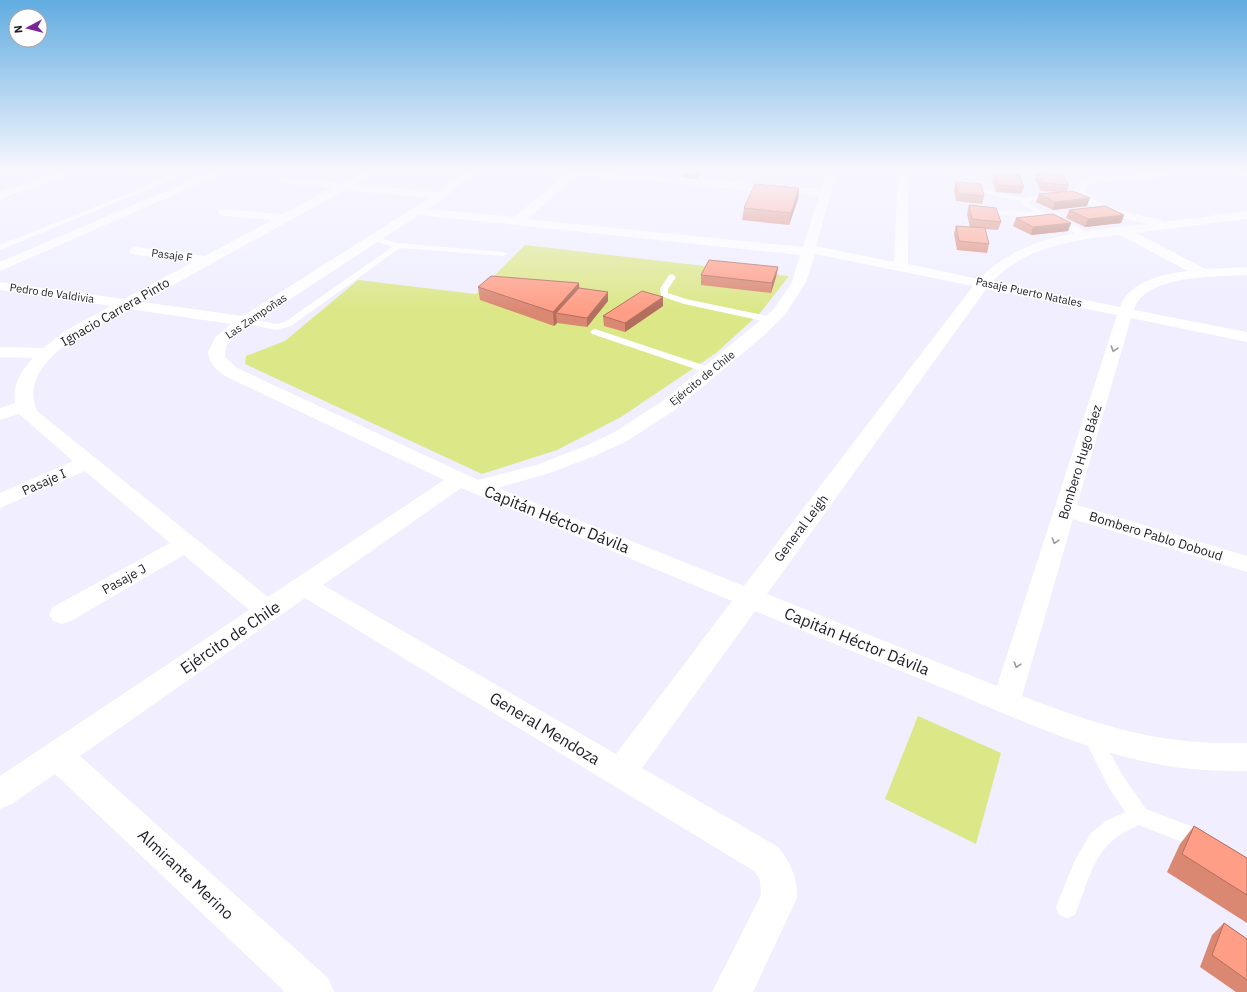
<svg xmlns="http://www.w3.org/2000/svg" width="1247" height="992" font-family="'IBM Plex Sans',sans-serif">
<rect width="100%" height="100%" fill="#f0eeff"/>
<g fill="#dce787">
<path d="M 525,245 L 789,276 L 760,313 L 716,353 L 621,417 L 557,450 L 482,474 L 245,364 L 246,356 L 285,341 L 358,280 L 476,294 Z"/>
<path d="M 918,716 L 1001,753 L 976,844 L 885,799 Z"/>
</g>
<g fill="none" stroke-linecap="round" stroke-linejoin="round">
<g fill="#fff" fill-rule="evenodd">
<path d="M 182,172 L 190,172 L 0,250 L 0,245 Z"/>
<path d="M 967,180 L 992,191 L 1024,198 L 1030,196 L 1056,196 L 1057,197 L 1054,199 L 1028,201 C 1036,214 1077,222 1091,236 L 1084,238 L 1053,221 L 1043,217 L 979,213 L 979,211 L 981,210 L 1035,212 L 1023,205 L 1021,201 L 988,194 L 965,183 L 965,181 Z"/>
<path d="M 372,236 L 397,243 L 503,252 L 507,254 L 503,256 L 400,248 L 291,326 L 276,330 L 243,323 L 241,321 L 246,318 L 276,324 L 285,322 L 392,247 L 372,240 Z"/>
<path d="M 672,274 L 676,277 L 668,289 L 668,293 L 686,299 L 772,317 L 777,320 L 772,323 L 684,304 L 661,296 L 660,289 L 669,275 Z"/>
<path d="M 595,329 L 715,369 L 716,371 L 711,374 L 707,373 L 592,334 L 590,332 L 592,330 Z"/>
<path d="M 1092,728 L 1098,731 L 1123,776 L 1146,809 L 1211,834 L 1214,841 L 1211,848 L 1204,851 L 1139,825 C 1093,844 1092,873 1075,915 L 1067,918 L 1059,915 L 1056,907 L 1075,860 L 1091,833 L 1106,821 L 1125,812 L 1109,788 L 1083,736 L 1086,731 Z"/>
</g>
<g fill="#fff" fill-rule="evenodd">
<path d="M 60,172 L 74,172 L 73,174 L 0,199 L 0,192 Z"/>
<path d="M 210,172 L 223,172 L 222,174 L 0,271 L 0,262 Z"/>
<path d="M 363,172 L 375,172 L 356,184 L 438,192 L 464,172 L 475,172 L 444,198 L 429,209 L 514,217 L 570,172 L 609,172 L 821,189 L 827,172 L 837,172 L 816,246 L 894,262 L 898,172 L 908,172 L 908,264 L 979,279 C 1025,233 1086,231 1147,224 C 1122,218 1088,212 1072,190 C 1074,186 1076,183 1080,181 C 1099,171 1154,172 1176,172 L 1171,175 L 1096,183 L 1088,185 L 1084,190 C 1101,210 1137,214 1161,220 L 1163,222 L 1247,211 L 1247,219 L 1136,233 L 1206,269 L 1247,267 L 1247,275 C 1218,277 1144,274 1134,310 L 1247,332 L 1247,342 L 1131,318 L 1077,505 L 1247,556 L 1247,572 L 1073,519 L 1022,696 C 1100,726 1162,746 1247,743 L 1247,771 C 1137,774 1058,736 960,695 C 891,667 823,639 755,611 L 642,768 L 778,847 C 790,861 798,879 797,898 L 753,992 L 712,992 L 761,895 L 760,880 L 754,871 L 305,598 L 80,756 L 328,978 L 334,992 L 285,992 L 55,774 L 12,804 L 0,809 L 0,776 L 249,610 L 184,555 L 71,621 L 62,624 L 53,621 L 49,614 L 53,607 L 170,543 L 85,471 L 0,508 L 0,493 L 73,461 L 19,414 L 0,420 L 0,408 L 15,403 C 12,385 21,371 33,358 L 0,357 L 0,347 L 43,348 L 65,331 L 111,306 L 0,290 L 0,282 L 124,299 L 193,262 L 136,255 L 131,254 L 129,251 L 131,248 L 136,247 L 205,256 L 272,220 L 224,216 L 220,215 L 218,212 L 220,209 L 283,214 L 332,188 L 282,183 L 277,180 L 278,178 L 342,183 ZM 578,175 L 819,196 L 803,247 L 527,219 ZM 345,190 L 429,198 L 243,316 L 142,302 ZM 419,215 L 800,255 L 792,282 L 774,309 L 661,402 L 613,433 L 583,447 L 536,465 L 478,480 L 237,368 L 225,357 L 226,346 L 238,333 ZM 1120,235 L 1188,271 C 1164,274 1129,281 1120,307 L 993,281 C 1027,246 1073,240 1120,235 ZM 815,254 L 973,286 L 744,586 L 498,488 L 550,473 L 597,455 L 627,441 L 675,410 L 762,337 L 785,315 L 806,282 ZM 986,289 L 1117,315 L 997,686 L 767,594 ZM 129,309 L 231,324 L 215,338 L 208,352 C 209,363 216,370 225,376 L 444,480 L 268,597 L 37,411 C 16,360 94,328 129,309 ZM 461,488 L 732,601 L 616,754 L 323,585 Z"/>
<path d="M 1233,172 L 1247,172 L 1247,177 L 1234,174 Z"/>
</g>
</g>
<g fill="#db8873">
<path d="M 684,172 L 701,172 L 696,179 L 684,177 Z"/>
<path d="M 1038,172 L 1069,185 L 1067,191 L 1087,206 L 1053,210 L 1036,202 L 1039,194 L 1059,192 L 1041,191 L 1035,179 Z"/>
<path d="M 994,173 L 1024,187 L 1021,194 L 996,192 L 992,181 Z"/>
<path d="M 956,182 L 984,196 L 982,204 L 956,201 L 954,189 Z"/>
<path d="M 799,188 L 798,199 L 789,225 L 742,220 L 744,208 Z"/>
<path d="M 969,205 L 1001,222 L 998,230 L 985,229 L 989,244 L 987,253 L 957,250 L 954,234 L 956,226 L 970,227 L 967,214 Z"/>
<path d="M 1069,210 L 1124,215 L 1121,223 L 1085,227 L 1066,218 Z"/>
<path d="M 1016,218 L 1071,223 L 1068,231 L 1031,235 L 1013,226 Z"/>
<path d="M 778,267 L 776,277 L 771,293 L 701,285 L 701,275 Z"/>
<path d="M 579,283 L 579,288 L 608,301 L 587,327 L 557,323 L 554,326 L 480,300 L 478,287 Z"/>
<path d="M 663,297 L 663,306 L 625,332 L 604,326 L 603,316 Z"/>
<path d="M 1194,826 L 1247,858 L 1247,923 L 1167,872 L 1180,844 Z"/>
<path d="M 1224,923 L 1247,939 L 1247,992 L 1236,992 L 1200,967 L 1212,935 Z"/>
</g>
<g fill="#b26f5e">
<path d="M 697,172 L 701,172 L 696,179 Z"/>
<path d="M 799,188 L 798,199 L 789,225 L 791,213 Z"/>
<path d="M 1090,198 L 1087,206 L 1053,210 L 1055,202 Z"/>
<path d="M 1124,215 L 1121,223 L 1085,227 L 1088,219 Z"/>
<path d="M 1071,223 L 1068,231 L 1031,235 L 1033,227 Z"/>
<path d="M 778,267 L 776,277 L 771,293 L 772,283 Z"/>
<path d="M 579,283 L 580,297 L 556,313 L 557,323 L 554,326 L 553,312 Z"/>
<path d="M 608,292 L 608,301 L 587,327 L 587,318 Z"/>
<path d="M 663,297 L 663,306 L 625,332 L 625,323 Z"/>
</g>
<g fill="#ff9e86" stroke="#b26f5e">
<path d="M 1038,172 L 1063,174 L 1069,185 L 1043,183 Z"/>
<path d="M 994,173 L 1019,175 L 1024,187 L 998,185 Z"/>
<path d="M 956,182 L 981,184 L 984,196 L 958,194 Z"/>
<path d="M 755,184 L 799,188 L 791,213 L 744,208 Z"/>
<path d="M 1073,191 L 1090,198 L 1055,202 L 1039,194 Z"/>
<path d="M 969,205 L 996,208 L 1001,222 L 972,219 Z"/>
<path d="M 1105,206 L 1124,215 L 1088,219 L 1069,210 Z"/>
<path d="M 1053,214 L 1071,223 L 1033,227 L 1016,218 Z"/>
<path d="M 956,226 L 985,228 L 989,244 L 959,241 Z"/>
<path d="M 709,260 L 778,267 L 772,283 L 701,275 Z"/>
<path d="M 491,276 L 579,283 L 553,312 L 478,287 Z"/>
<path d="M 579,288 L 608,292 L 587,318 L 556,313 Z"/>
<path d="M 642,291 L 663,297 L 625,323 L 603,316 Z"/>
<path d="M 1194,826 L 1247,858 L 1247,895 L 1182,854 Z"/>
<path d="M 1224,923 L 1247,939 L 1247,980 L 1212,955 Z"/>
</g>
<defs><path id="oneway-chevron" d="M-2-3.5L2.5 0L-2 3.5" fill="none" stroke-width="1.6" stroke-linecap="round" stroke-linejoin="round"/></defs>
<g stroke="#9a999d">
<use href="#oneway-chevron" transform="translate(1114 349) rotate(107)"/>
<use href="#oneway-chevron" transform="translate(1055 541) rotate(107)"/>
<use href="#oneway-chevron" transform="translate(1017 665) rotate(107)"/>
</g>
<linearGradient id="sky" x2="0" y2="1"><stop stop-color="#61ace0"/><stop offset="0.55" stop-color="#f8f7ff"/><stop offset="1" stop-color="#f8f7ff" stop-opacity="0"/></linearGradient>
<rect width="1247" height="310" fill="url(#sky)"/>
<g text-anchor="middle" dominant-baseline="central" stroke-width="3" stroke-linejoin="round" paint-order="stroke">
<g font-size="11" fill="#1e1d26" stroke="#fefefe">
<text transform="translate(172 255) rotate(7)">Pasaje F</text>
<text transform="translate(1029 292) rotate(12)">Pasaje Puerto Natales</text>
<text transform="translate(52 293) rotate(8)">Pedro de Valdivia</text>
<text transform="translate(256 316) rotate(-34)">Las Zampoñas</text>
<text transform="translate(702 378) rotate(-39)">Ejército de Chile</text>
</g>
<g font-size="13" fill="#1e1d26" stroke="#fefefe">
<text transform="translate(115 312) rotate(-30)">Ignacio Carrera Pinto</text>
<text transform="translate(1080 462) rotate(-73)">Bombero Hugo Báez</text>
<text transform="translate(44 482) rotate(-24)">Pasaje I</text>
<text transform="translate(801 528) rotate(-53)">General Leigh</text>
<text transform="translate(1156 536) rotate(17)">Bombero Pablo Doboud</text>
<text transform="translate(124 579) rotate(-29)">Pasaje J</text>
</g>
<g font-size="16" fill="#1e1d26" stroke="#fefefe">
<text transform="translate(557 519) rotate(22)">Capitán Héctor Dávila</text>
<text transform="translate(230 637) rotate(-34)">Ejército de Chile</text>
<text transform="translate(857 641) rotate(22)">Capitán Héctor Dávila</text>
<text transform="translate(545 728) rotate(31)">General Mendoza</text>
<text transform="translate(186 874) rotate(43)">Almirante Merino</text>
</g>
</g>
<g transform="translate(28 28) rotate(263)"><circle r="19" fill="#fefefe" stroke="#a4a4a8"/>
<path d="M0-3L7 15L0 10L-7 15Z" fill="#7a2696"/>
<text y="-6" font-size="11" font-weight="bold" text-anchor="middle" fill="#1e1d26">N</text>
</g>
</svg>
